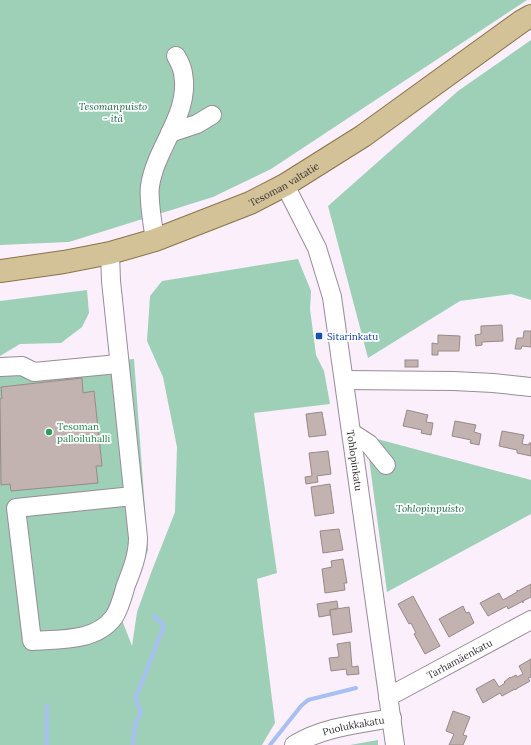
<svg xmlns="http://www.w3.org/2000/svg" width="531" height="745" font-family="Lora,serif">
<rect width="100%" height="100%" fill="#fbeffb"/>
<g fill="#9dd0b7">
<path d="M 0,0 L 527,0 L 271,169 L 213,197 L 69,242 L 0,245 Z"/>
<path d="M 531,40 L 531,300 L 511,294 L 460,301 L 368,358 L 328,206 L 458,91 Z"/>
<path d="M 298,259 L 311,291 L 310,309 L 316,355 L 324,371 L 330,404 L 254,413 L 277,573 L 257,579 L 275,723 L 262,745 L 0,745 L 0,371 L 134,359 L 148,550 L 122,620 L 132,646 L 137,612 L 151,573 L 175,512 L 177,447 L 163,377 L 147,341 L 150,296 L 162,281 Z"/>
<path d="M 87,290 L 89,313 L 82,327 L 61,343 L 20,344 L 0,356 L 0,301 Z"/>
<path d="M 366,436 L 531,480 L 531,514 L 387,592 Z"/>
<path d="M 378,740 L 378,745 L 350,745 Z"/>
</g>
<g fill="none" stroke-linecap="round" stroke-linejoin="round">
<g stroke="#a6c0f4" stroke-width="4">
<path d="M 47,745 L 47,706"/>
<path d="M 133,745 L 135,725 L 141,712 L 135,699 L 164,626 L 154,616"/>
<path d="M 270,745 L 301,706 L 308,700 L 356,688"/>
</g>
</g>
<g fill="#c2b2b0" stroke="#998987">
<path d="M 502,325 L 503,341 L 482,342 L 482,345 L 476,346 L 475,335 L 481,334 L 481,326 Z"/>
<path d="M 524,331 L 531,331 L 531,347 L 522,346 L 521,349 L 515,349 L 517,338 L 523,338 Z"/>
<path d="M 438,335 L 460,336 L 459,351 L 438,351 L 438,355 L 432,355 L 432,343 L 438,344 Z"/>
<rect x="405" y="360" width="13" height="7"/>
<path d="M 82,378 L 83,393 L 94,391 L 102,466 L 96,466 L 98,483 L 11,491 L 10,484 L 1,485 L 0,399 L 2,398 L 1,387 Z"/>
<path d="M 407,410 L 428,415 L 426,422 L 433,423 L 431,435 L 421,433 L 422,430 L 403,426 Z"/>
<path d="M 322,412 L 326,435 L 309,437 L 306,414 Z"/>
<path d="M 455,421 L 476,425 L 474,432 L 481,434 L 479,445 L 470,443 L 471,440 L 452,436 Z"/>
<path d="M 502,431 L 524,435 L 522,444 L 529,445 L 529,443 L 531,443 L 531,456 L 517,453 L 517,450 L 499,446 Z"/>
<path d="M 328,451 L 331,474 L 317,476 L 318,482 L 306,484 L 305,477 L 312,476 L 309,453 Z"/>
<path d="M 330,484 L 334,513 L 315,516 L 311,487 Z"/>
<path d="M 339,529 L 343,550 L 323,553 L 320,531 Z"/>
<path d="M 343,559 L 347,583 L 344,583 L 345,590 L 325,593 L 322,569 L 332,567 L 331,561 Z"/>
<path d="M 531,584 L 531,597 L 523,601 L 523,603 L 523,601 L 508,609 L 507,606 L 488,616 L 480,603 L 499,593 L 503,600 L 517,592 L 517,590 L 518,591 Z"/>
<path d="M 413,596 L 440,646 L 425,654 L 414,634 L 416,633 L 411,623 L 409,624 L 398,604 Z"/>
<path d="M 337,601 L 338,608 L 330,610 L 330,615 L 319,617 L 317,604 Z"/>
<path d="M 463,606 L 466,613 L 469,612 L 474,623 L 449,637 L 439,619 Z"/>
<path d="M 349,607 L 352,632 L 333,635 L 330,610 Z"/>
<path d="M 350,642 L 352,667 L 358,666 L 359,674 L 347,675 L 346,669 L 331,671 L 329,658 L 339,657 L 337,644 Z"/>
<path d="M 531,659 L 531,677 L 528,678 L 530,681 L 516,689 L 516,690 L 515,689 L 502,696 L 500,693 L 483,703 L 476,689 L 494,679 L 499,687 L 505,683 L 504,682 L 509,678 L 510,677 L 510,678 L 516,675 L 517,677 L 523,674 L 519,666 Z"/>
<path d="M 453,711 L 470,717 L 463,735 L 467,736 L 463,745 L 449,745 L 454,734 L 446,731 Z"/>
</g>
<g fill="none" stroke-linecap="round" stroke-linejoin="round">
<g stroke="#978c97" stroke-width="20">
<g id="minor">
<path d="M 170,133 L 197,124 L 212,115"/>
<path id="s1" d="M 285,185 L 317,248 L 332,297 L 395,745"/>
<path d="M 155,240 C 153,226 148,199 150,186 C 156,146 191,114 183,73 C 182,67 179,61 176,56"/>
<path d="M 110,253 L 111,281 L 138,538 C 138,555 132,570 126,585 C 123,595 120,608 114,617 C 96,642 59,639 32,641 L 16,508 L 133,496"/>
<path d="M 0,367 L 22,366 L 34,372 L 118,364"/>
<path d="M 344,380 L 454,381 L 493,383 L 531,387"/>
<path d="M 352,433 L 369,444 L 386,465"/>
<path id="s2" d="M 388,697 L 531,620"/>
<path id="s3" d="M 294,745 C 323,727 358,724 392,718"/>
</g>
</g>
<g stroke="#897547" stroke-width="24">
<g id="major">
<path id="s4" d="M 0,271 L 64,262 L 110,253 L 155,240 L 250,203 L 285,185 L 363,136 L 522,21 L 531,16"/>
</g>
</g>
<use href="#minor" stroke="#fff" stroke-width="18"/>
<use href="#major" stroke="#d3c297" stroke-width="22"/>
</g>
<rect fill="#1a4fb4" stroke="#fff" stroke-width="1.5" x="315" y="332" width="8" height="8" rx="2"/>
<circle fill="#2e9e5b" stroke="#fff" stroke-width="1.5" cx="49" cy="432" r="4"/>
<g text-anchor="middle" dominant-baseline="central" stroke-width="3.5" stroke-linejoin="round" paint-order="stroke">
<g font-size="10" font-style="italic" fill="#1b674a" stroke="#fff">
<text x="113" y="106">Tesomanpuisto<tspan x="113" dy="12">- itä</tspan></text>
<text x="430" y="508">Tohlopinpuisto</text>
</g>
<g font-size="10" fill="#353135" stroke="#fff">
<text stroke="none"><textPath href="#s4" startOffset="299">Tesoman valtatie</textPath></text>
<text stroke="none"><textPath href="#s1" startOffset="287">Tohlopinkatu</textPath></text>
<text stroke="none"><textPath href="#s2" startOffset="81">Tarhamäenkatu</textPath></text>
<text stroke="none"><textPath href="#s3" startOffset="63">Puolukkakatu</textPath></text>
</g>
<g font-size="10" fill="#164399" stroke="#fff" text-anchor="start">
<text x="327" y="336">Sitarinkatu</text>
</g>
<g font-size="10" fill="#27864d" stroke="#fff" text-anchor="start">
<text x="57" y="426">Tesoman<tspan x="57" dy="12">palloiluhalli</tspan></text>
</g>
</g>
</svg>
